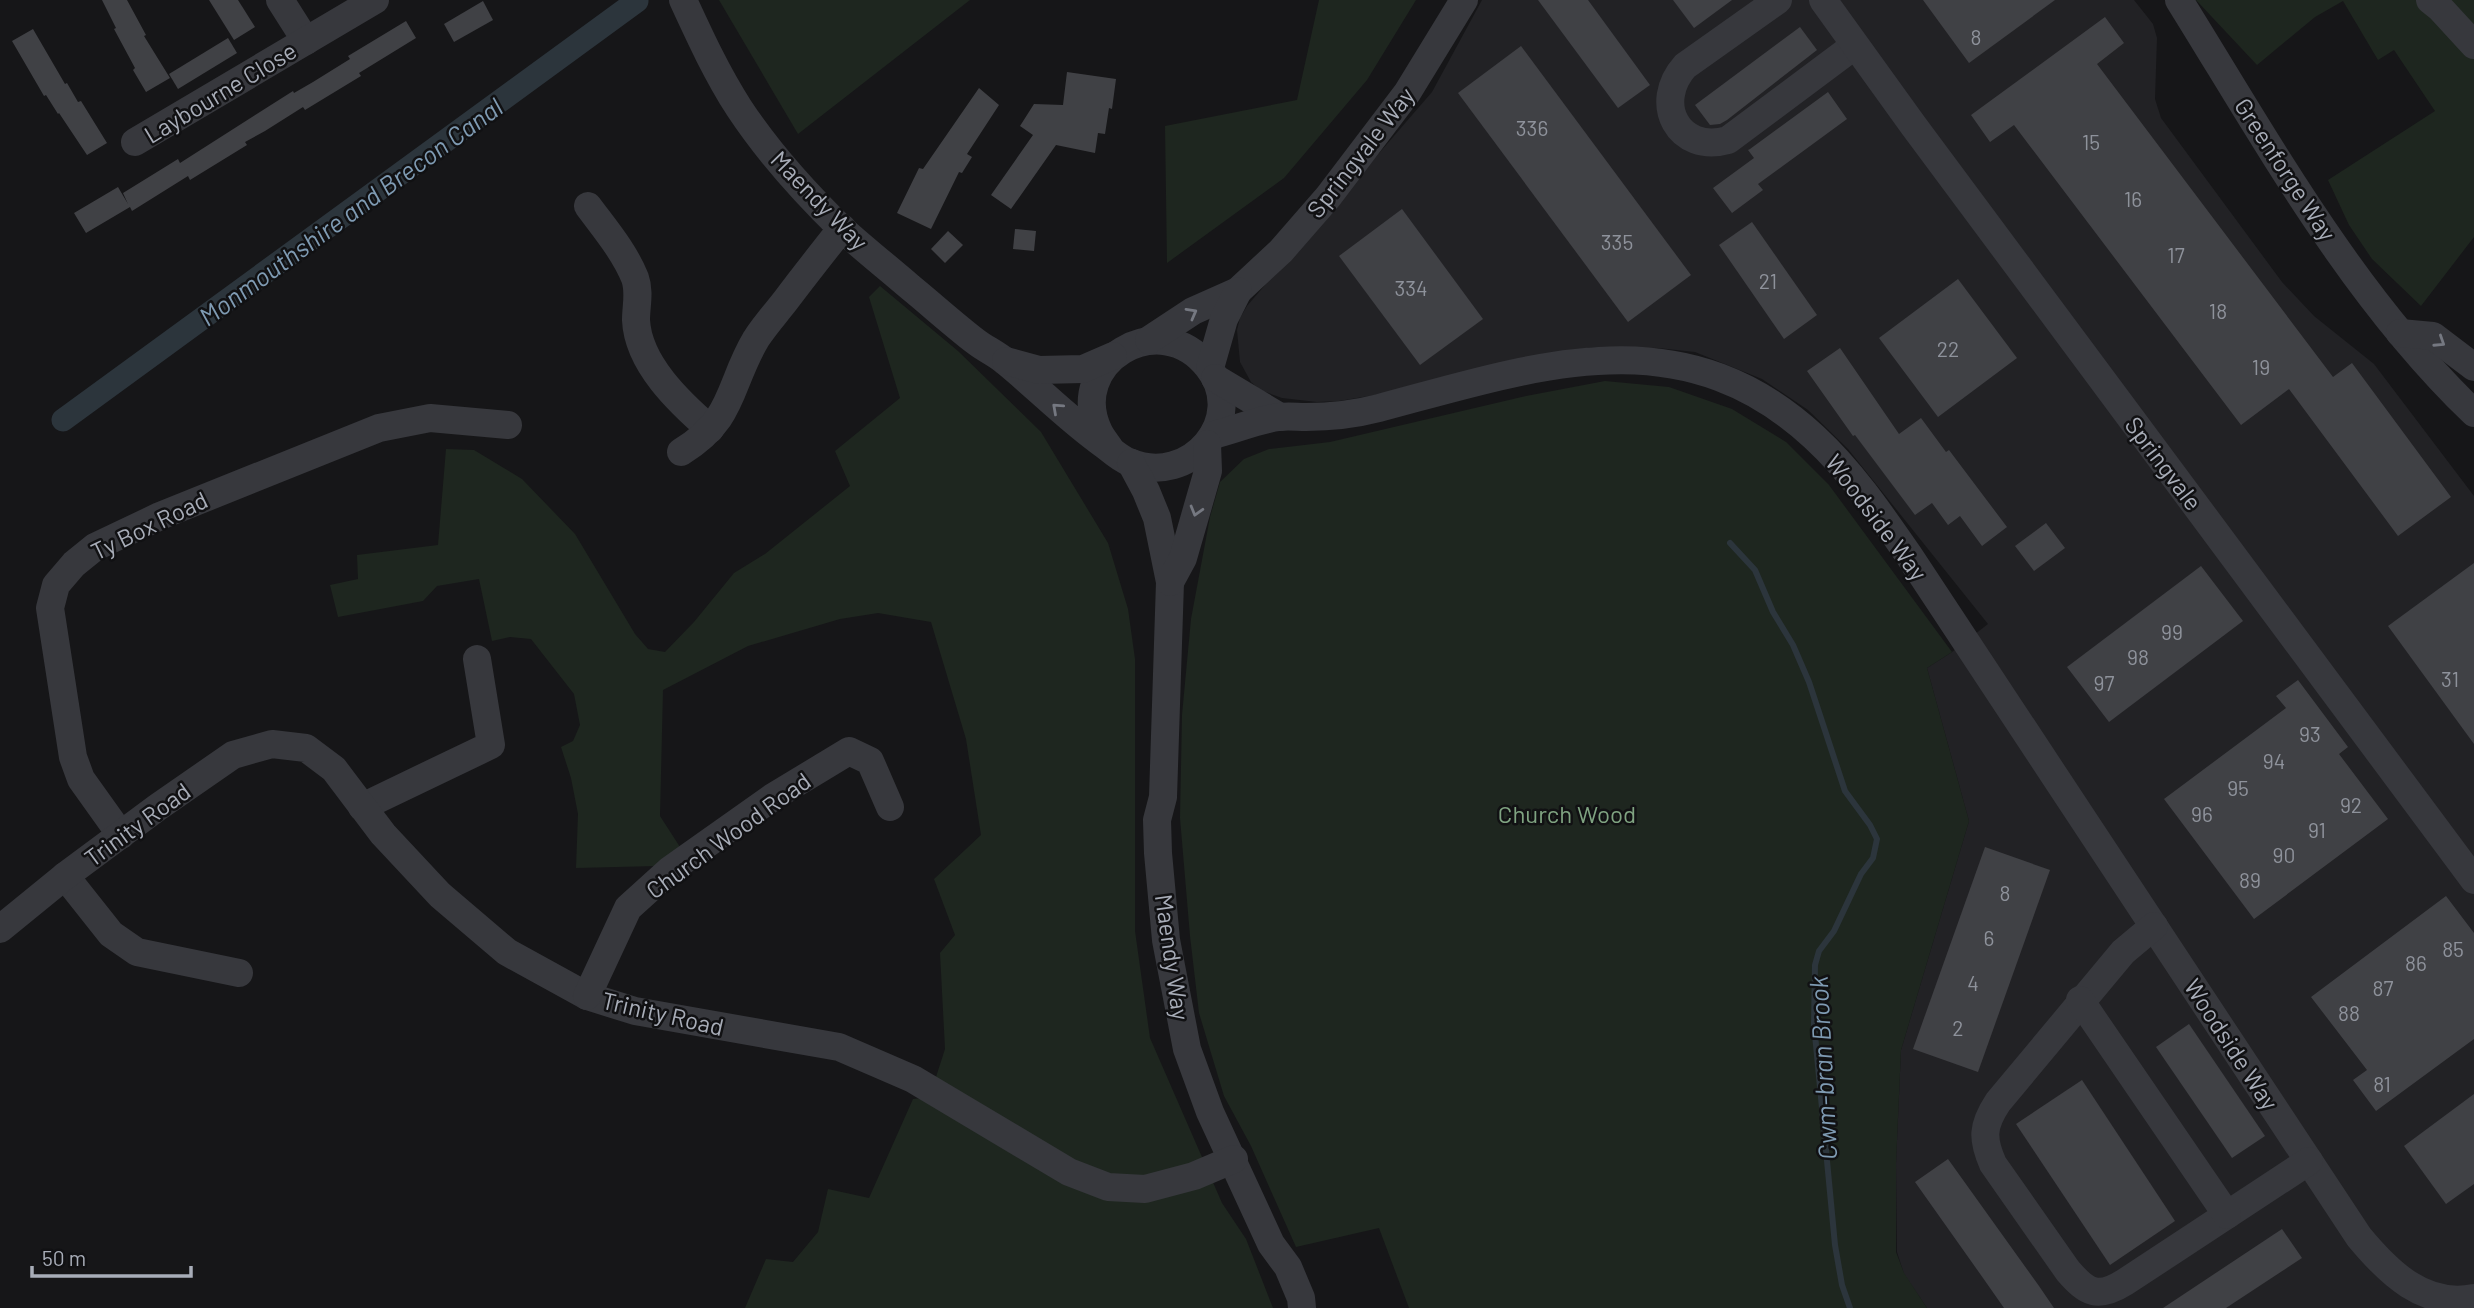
<svg xmlns="http://www.w3.org/2000/svg" width="2474" height="1308" font-family="Barlow,sans-serif">
<rect width="100%" height="100%" fill="#161618"/>
<path fill="#222225" d="M 1482,0 L 2134,0 L 2153,24 L 2157,38 L 2155,99 L 2161,118 L 2282,282 L 2314,316 L 2374,364 L 2474,496 L 2474,1308 L 1927,1308 L 1904,1274 L 1897,1252 L 1896,1163 L 1901,1050 L 1969,821 L 1927,668 L 1952,652 L 1988,624 L 1848,449 L 1808,410 L 1762,379 L 1695,352 L 1658,348 L 1592,347 L 1500,364 L 1411,389 L 1339,401 L 1317,402 L 1282,398 L 1260,390 L 1251,382 L 1240,362 L 1237,330 L 1240,318 L 1247,306 L 1432,92 Z"/>
<g fill="#1e261f">
<path d="M 719,0 L 970,0 L 798,134 Z"/>
<path d="M 1319,0 L 1416,0 L 1367,80 L 1284,178 L 1167,263 L 1165,126 L 1297,100 Z"/>
<path d="M 2196,0 L 2474,0 L 2474,237 L 2421,306 L 2372,259 L 2349,225 L 2328,180 L 2435,111 L 2394,50 L 2378,60 L 2343,1 L 2315,17 L 2257,65 Z"/>
<path d="M 880,286 L 958,351 L 1041,432 L 1108,543 L 1128,609 L 1135,659 L 1135,931 L 1150,1038 L 1222,1203 L 1246,1239 L 1273,1308 L 745,1308 L 766,1259 L 793,1262 L 818,1232 L 828,1189 L 869,1198 L 913,1099 L 923,1098 L 936,1077 L 945,1049 L 940,953 L 955,935 L 934,879 L 981,835 L 966,739 L 931,622 L 878,613 L 840,619 L 748,646 L 663,690 L 660,816 L 680,847 L 657,866 L 576,868 L 578,814 L 571,778 L 561,747 L 573,741 L 580,725 L 574,694 L 531,639 L 510,637 L 492,641 L 479,579 L 437,586 L 423,601 L 338,617 L 330,585 L 358,579 L 357,555 L 438,545 L 446,449 L 474,450 L 522,479 L 575,534 L 635,634 L 648,649 L 665,652 L 694,622 L 734,573 L 765,554 L 850,486 L 835,451 L 900,398 L 869,297 Z"/>
<path d="M 1605,381 L 1669,387 L 1732,409 L 1786,442 L 1829,485 L 1952,652 L 1927,668 L 1969,821 L 1901,1050 L 1896,1163 L 1896,1252 L 1904,1273 L 1927,1308 L 1409,1308 L 1379,1228 L 1296,1247 L 1251,1146 L 1224,1096 L 1199,1013 L 1190,936 L 1180,818 L 1182,715 L 1191,619 L 1210,517 L 1220,482 L 1244,459 L 1269,449 L 1330,442 L 1526,396 Z"/>
</g>
<g fill="none" stroke-linecap="round" stroke-linejoin="round">
<path stroke="#2c353c" stroke-width="6" d="M 1730,543 L 1755,570 L 1773,612 L 1793,645 L 1809,682 L 1845,791 L 1870,825 L 1877,839 L 1873,858 L 1861,874 L 1834,931 L 1819,951 L 1815,965 L 1814,1024 L 1835,1245 L 1842,1285 L 1850,1308"/>
<path stroke="#2c353c" stroke-width="23" d="M 63,420 L 637,1"/>
</g>
<g fill="#404145">
<path d="M 102,0 L 127,0 L 146,35 L 144,36 L 170,78 L 146,92 L 133,70 L 135,68 L 114,29 L 116,28 Z"/>
<path d="M 209,0 L 238,0 L 255,27 L 234,40 Z"/>
<path d="M 1538,0 L 1588,0 L 1650,85 L 1618,108 Z"/>
<path d="M 1673,0 L 1732,0 L 1694,28 Z"/>
<path d="M 1923,0 L 2055,0 L 1969,63 Z"/>
<path d="M 483,1 L 493,20 L 454,42 L 444,24 Z"/>
<path d="M 2105,17 L 2124,43 L 2097,64 L 2333,377 L 2352,363 L 2451,497 L 2398,536 L 2289,389 L 2241,425 L 2014,125 L 1990,142 L 1971,115 Z"/>
<path d="M 406,21 L 416,38 L 359,73 L 361,76 L 305,110 L 303,107 L 265,131 L 245,142 L 247,145 L 190,180 L 188,176 L 132,211 L 130,207 L 86,233 L 74,213 L 118,187 L 128,204 L 123,193 L 178,159 L 180,163 L 293,91 L 294,93 L 313,82 L 350,59 L 348,56 Z"/>
<path d="M 1800,27 L 1817,50 L 1727,120 L 1720,124 L 1710,125 L 1695,105 Z"/>
<path d="M 33,29 L 65,84 L 67,83 L 78,102 L 81,101 L 107,143 L 87,155 L 59,113 L 58,114 L 46,95 L 44,96 L 12,41 Z"/>
<path d="M 228,38 L 237,53 L 178,89 L 169,74 Z"/>
<path d="M 1521,46 L 1691,275 L 1628,322 L 1458,93 Z"/>
<path d="M 1067,72 L 1116,79 L 1112,109 L 1109,108 L 1105,134 L 1098,133 L 1095,153 L 1056,145 L 1011,209 L 991,195 L 1033,135 L 1020,126 L 1034,104 L 1063,105 Z"/>
<path d="M 979,88 L 999,105 L 967,154 L 972,157 L 962,173 L 959,172 L 931,229 L 897,213 L 919,168 L 923,169 Z"/>
<path d="M 1828,92 L 1847,119 L 1758,184 L 1763,190 L 1732,213 L 1713,188 L 1754,158 L 1748,150 L 1750,149 Z"/>
<path d="M 1402,209 L 1483,319 L 1420,365 L 1339,256 Z"/>
<path d="M 1752,222 L 1817,315 L 1784,339 L 1719,245 Z"/>
<path d="M 1015,229 L 1036,231 L 1034,251 L 1013,249 Z"/>
<path d="M 948,231 L 963,245 L 945,263 L 931,249 Z"/>
<path d="M 1958,279 L 2017,358 L 1938,417 L 1879,338 Z"/>
<path d="M 1840,348 L 1899,434 L 1921,418 L 1946,452 L 1949,450 L 2007,527 L 1982,546 L 1960,516 L 1948,525 L 1932,503 L 1915,515 L 1855,435 L 1853,436 L 1807,371 Z"/>
<path d="M 2046,523 L 2065,548 L 2034,571 L 2015,546 Z"/>
<path d="M 2474,563 L 2474,744 L 2388,626 Z"/>
<path d="M 2201,566 L 2243,621 L 2109,722 L 2067,667 Z"/>
<path d="M 2298,680 L 2348,747 L 2339,754 L 2388,819 L 2254,919 L 2164,799 L 2286,708 L 2276,696 Z"/>
<path d="M 1985,847 L 2050,870 L 1978,1072 L 1913,1049 Z"/>
<path d="M 2446,896 L 2474,933 L 2474,1039 L 2376,1111 L 2353,1080 L 2367,1070 L 2311,997 Z"/>
<path d="M 2189,1024 L 2265,1136 L 2232,1158 L 2156,1047 Z"/>
<path d="M 2082,1080 L 2175,1221 L 2110,1265 L 2016,1124 Z"/>
<path d="M 2474,1094 L 2474,1184 L 2446,1204 L 2404,1146 Z"/>
<path d="M 1948,1159 L 2039,1286 L 2054,1308 L 2004,1308 L 1983,1278 L 1915,1182 Z"/>
<path d="M 2282,1229 L 2302,1258 L 2226,1308 L 2163,1308 Z"/>
</g>
<g fill="none" stroke-linecap="round" stroke-linejoin="round">
<g stroke="#37383d" stroke-width="28">
<path d="M 280,0 L 306,41"/>
<path d="M 683,0 C 700,37 717,74 739,108 C 766,149 806,194 842,229 C 864,249 888,268 910,287 C 932,305 953,324 975,341 C 985,349 997,354 1006,362 C 1039,389 1068,419 1103,444 C 1111,450 1119,458 1129,462 C 1190,488 1249,418 1208,367 C 1160,305 1065,363 1099,432 C 1102,438 1107,444 1111,450"/>
<path d="M 1778,0 L 1685,66 C 1652,103 1678,154 1728,140 L 1854,46"/>
<path d="M 1823,0 L 1913,125 L 2474,880"/>
<path d="M 2179,0 C 2268,143 2352,296 2474,413"/>
<path d="M 2430,0 L 2440,8 L 2474,45"/>
<path d="M 135,142 L 375,0"/>
<path d="M 588,206 C 605,229 624,251 635,278 C 640,292 636,306 636,320 C 638,364 680,403 710,429"/>
<path d="M 2400,333 L 2433,336 L 2474,367"/>
<path d="M 1149,340 L 1193,311 L 1238,291 L 1281,251 L 1328,197 L 1407,93 L 1464,0"/>
<path d="M 1006,361 L 1039,370 L 1083,369 L 1113,356"/>
<path d="M 1210,368 L 1224,319 L 1238,291"/>
<path d="M 1215,378 L 1280,417"/>
<path d="M 1213,435 C 1234,430 1257,420 1279,417 C 1288,416 1297,417 1306,417 C 1330,417 1356,414 1379,408 C 1534,367 1680,313 1814,437 C 1852,472 1881,515 1910,557 L 2359,1237 C 2388,1272 2424,1308 2474,1298"/>
<path d="M 681,452 C 735,419 728,386 756,339 C 765,325 776,313 786,300 C 804,276 823,252 842,228"/>
<path d="M 1131,463 L 1146,491 L 1157,518 L 1170,582 L 1163,797 L 1157,820 L 1158,853 L 1166,940 L 1187,1049 L 1210,1112 L 1271,1244 L 1288,1267 L 1301,1298 L 1302,1308"/>
<path d="M 1170,582 L 1183,558 L 1208,471 L 1207,444"/>
<path d="M 362,807 L 491,745 L 477,659"/>
<path d="M 121,835 L 81,779 L 73,757 L 50,608 L 56,585 L 74,564 L 95,547 L 160,516 L 379,428 L 430,418 L 508,425"/>
<path d="M 65,876 L 111,934 L 137,952 L 239,973"/>
<path d="M 2154,926 L 2123,952 L 1998,1102 C 1982,1126 1982,1139 1993,1164 L 2068,1271 C 2087,1293 2098,1299 2125,1282 L 2309,1161"/>
<path d="M 0,929 L 65,876 L 158,807 L 233,755 L 272,744 L 306,748 L 334,769 L 383,834 L 440,895 L 507,952 L 587,996 L 635,1011 L 839,1047 L 913,1079 L 1069,1172 L 1108,1187 L 1145,1189 L 1194,1176 L 1234,1159"/>
<path d="M 587,996 L 628,908 L 670,870 L 773,797 L 849,751 L 870,761 L 890,807"/>
<path d="M 2080,1000 L 2227,1215"/>
</g>
</g>
<defs><path id="oneway-chevron" d="M-2-3.5L2.5 0L-2 3.5" fill="none" stroke-width="1.6" stroke-linecap="round" stroke-linejoin="round" transform="scale(1.75)"/></defs>
<g stroke="#757881">
<use href="#oneway-chevron" transform="translate(1192 313) rotate(-29)"/>
<use href="#oneway-chevron" transform="translate(2440 342) rotate(33)"/>
<use href="#oneway-chevron" transform="translate(1057 408) rotate(-138)"/>
<use href="#oneway-chevron" transform="translate(1196 511) rotate(106)"/>
</g>
<g text-anchor="middle" dominant-baseline="central" stroke-width="5" stroke-linejoin="round" paint-order="stroke">
<g font-size="21" fill="#8e929b">
<text x="1976" y="36">8</text>
<text x="1532" y="127">336</text>
<text x="2091" y="141">15</text>
<text x="2133" y="198">16</text>
<text x="1617" y="241">335</text>
<text x="2176" y="254">17</text>
<text x="1768" y="280">21</text>
<text x="1411" y="287">334</text>
<text x="2218" y="310">18</text>
<text x="1948" y="348">22</text>
<text x="2261" y="366">19</text>
<text x="2172" y="631">99</text>
<text x="2138" y="656">98</text>
<text x="2450" y="678">31</text>
<text x="2104" y="682">97</text>
<text x="2310" y="733">93</text>
<text x="2274" y="760">94</text>
<text x="2238" y="787">95</text>
<text x="2351" y="804">92</text>
<text x="2202" y="813">96</text>
<text x="2317" y="829">91</text>
<text x="2284" y="854">90</text>
<text x="2250" y="879">89</text>
<text x="2005" y="892">8</text>
<text x="1989" y="937">6</text>
<text x="2453" y="948">85</text>
<text x="2416" y="962">86</text>
<text x="1973" y="982">4</text>
<text x="2383" y="987">87</text>
<text x="2349" y="1012">88</text>
<text x="1958" y="1027">2</text>
<text x="2382" y="1083">81</text>
</g>
<g font-size="24" fill="#a8adb8" stroke="#111113">
<text transform="translate(220 92) rotate(-31)">Laybourne Close</text>
<text transform="translate(1360 152) rotate(-52)">Springvale Way</text>
<text transform="translate(2286 169) rotate(57)">Greenforge Way</text>
<text transform="translate(820 200) rotate(46)">Maendy Way</text>
<text transform="translate(2164 463) rotate(53)">Springvale</text>
<text transform="translate(1877 517) rotate(53)">Woodside Way</text>
<text transform="translate(149 525) rotate(-26)">Ty Box Road</text>
<text transform="translate(137 824) rotate(-36)">Trinity Road</text>
<text transform="translate(728 835) rotate(-36)">Church Wood Road</text>
<text transform="translate(1173 957) rotate(82)">Maendy Way</text>
<text transform="translate(663 1013) rotate(13)">Trinity Road</text>
<text transform="translate(2232 1044) rotate(57)">Woodside Way</text>
</g>
<g font-size="24" fill="#7fa381" stroke="#111113">
<text x="1567" y="813">Church Wood</text>
</g>
<g font-size="26" font-style="italic" fill="#7f9bb3" stroke="#111113">
<text transform="translate(350 211) rotate(-36)">Monmouthshire and Brecon Canal</text>
<text transform="translate(1822 1068) rotate(-93)">Cwm-bran Brook</text>
</g>
</g>
<path d="M32 1266v10h159v-10" fill="none" stroke="#a8adb8" stroke-width="3.5"/>
<text x="42" y="1266" font-size="21" fill="#a8adb8" stroke="#111113" stroke-width="5" paint-order="stroke">50 m</text>
</svg>
